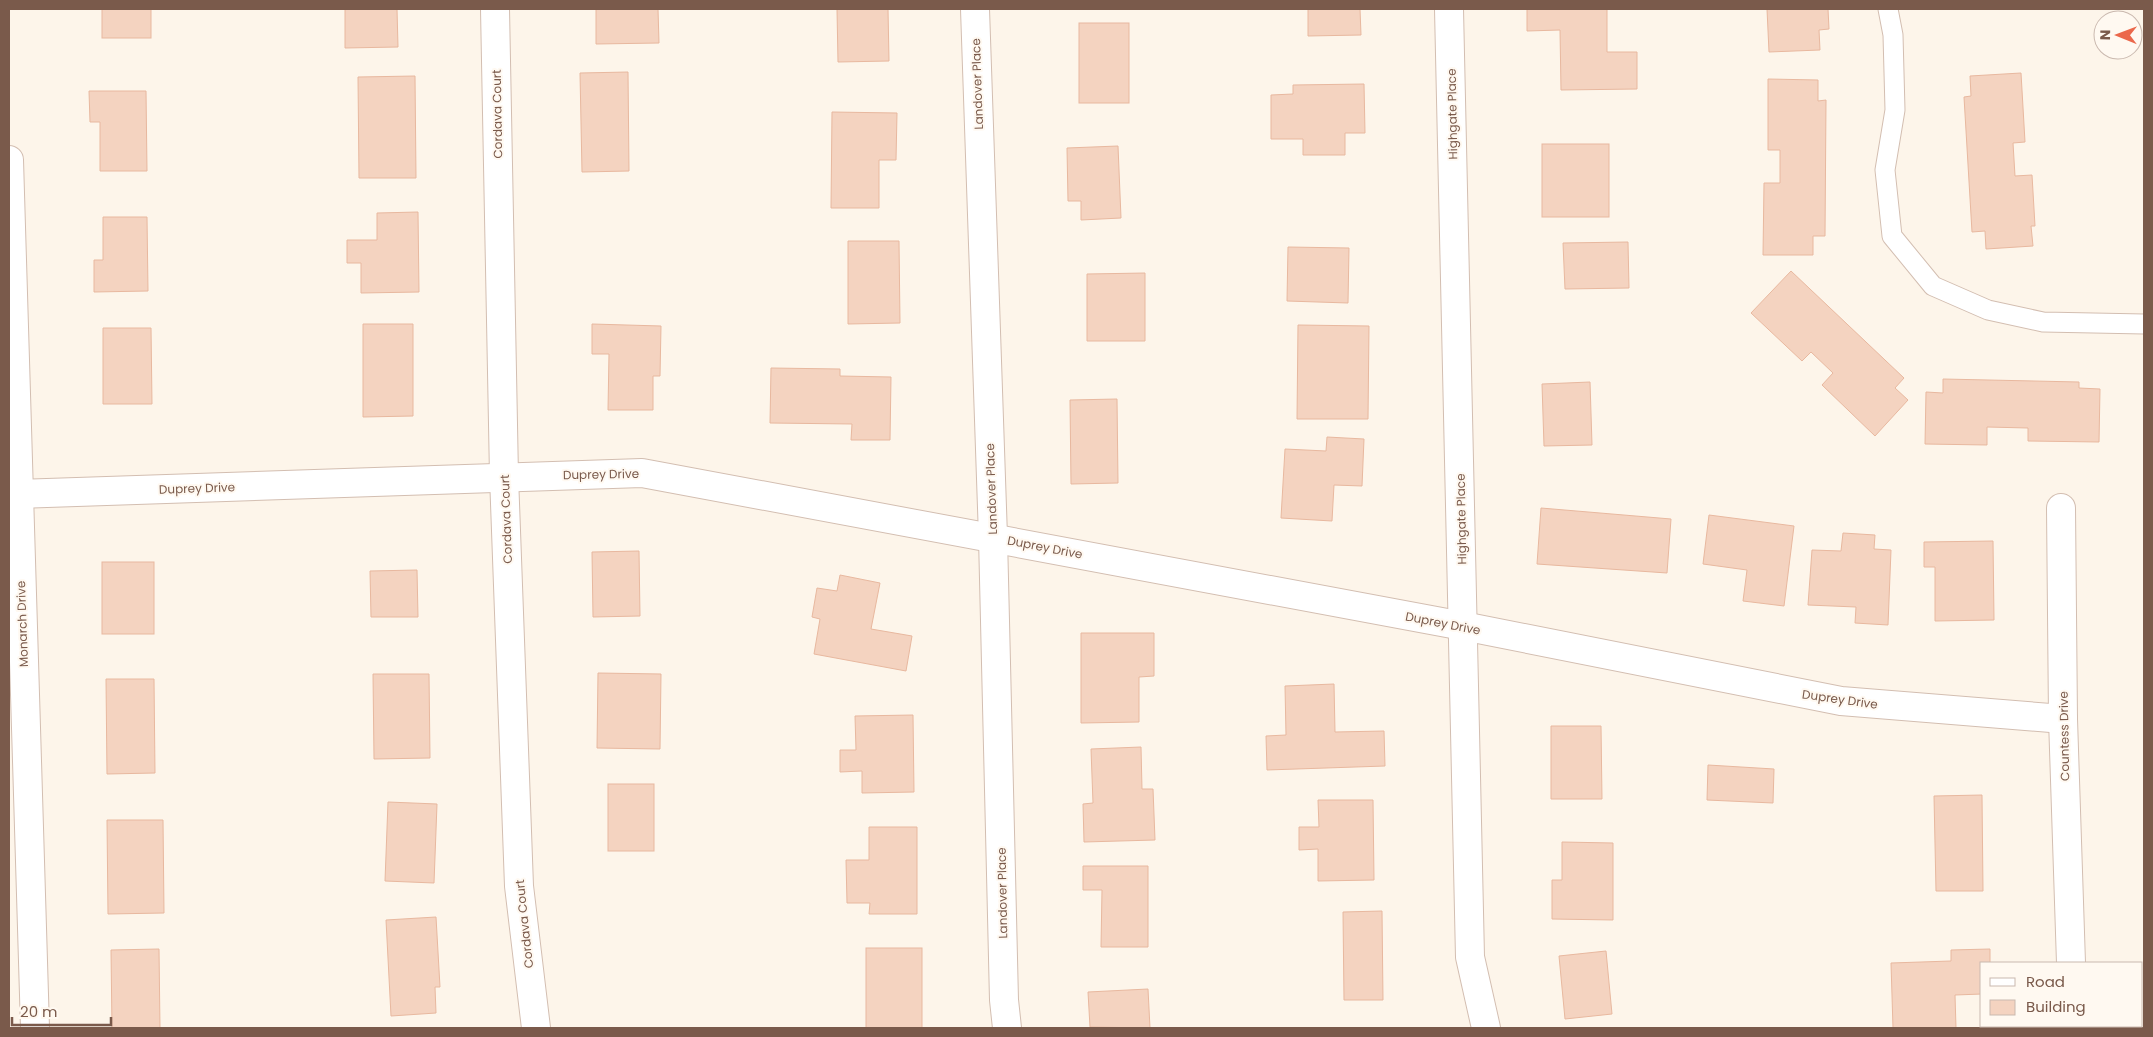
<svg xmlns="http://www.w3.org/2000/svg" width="2153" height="1037" font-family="Poppins,sans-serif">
<rect width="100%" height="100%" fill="#fdf5ea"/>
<g fill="#f4d3c0" stroke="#e8b89f">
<rect x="102" y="9" width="49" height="29"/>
<path d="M 345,9 L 397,9 L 398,47 L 345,48 Z"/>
<path d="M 596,9 L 658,9 L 659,43 L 596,44 Z"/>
<path d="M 837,9 L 888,9 L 889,61 L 838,62 Z"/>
<path d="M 1308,9 L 1360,9 L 1361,35 L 1308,36 Z"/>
<path d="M 1527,9 L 1607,9 L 1607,52 L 1637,52 L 1637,89 L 1561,90 L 1560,30 L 1527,31 Z"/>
<path d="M 1767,9 L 1828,9 L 1829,29 L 1819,30 L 1820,50 L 1769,52 Z"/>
<rect x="1079" y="23" width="50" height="80"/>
<path d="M 628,72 L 629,171 L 582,172 L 580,73 Z"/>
<path d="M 2021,73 L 2025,142 L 2013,143 L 2015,176 L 2032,175 L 2035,226 L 2031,226 L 2033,246 L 1986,249 L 1985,231 L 1972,232 L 1964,97 L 1971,96 L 1970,76 Z"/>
<path d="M 415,76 L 416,178 L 359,178 L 358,77 Z"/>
<path d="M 1768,79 L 1818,80 L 1818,101 L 1826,100 L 1825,236 L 1813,236 L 1813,255 L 1763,255 L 1764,183 L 1780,183 L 1780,150 L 1768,150 Z"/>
<path d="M 1364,84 L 1365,133 L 1345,133 L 1345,155 L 1303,155 L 1303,139 L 1271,139 L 1271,95 L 1293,94 L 1293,85 Z"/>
<path d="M 89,91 L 146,91 L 147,171 L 100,171 L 100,122 L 90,122 Z"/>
<path d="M 832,112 L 897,113 L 896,160 L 879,160 L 879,208 L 831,208 Z"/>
<rect x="1542" y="144" width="67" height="73"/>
<path d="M 1118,146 L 1121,218 L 1081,220 L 1081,201 L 1068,201 L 1067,148 Z"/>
<path d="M 418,212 L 419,292 L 361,293 L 361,263 L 347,263 L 347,240 L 377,240 L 377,213 Z"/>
<path d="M 103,217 L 147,217 L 148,291 L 94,292 L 94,260 L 103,260 Z"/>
<path d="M 848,241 L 899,241 L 900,323 L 848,324 Z"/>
<path d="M 1628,242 L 1629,288 L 1565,289 L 1563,243 Z"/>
<path d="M 1288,247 L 1349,248 L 1348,303 L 1287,301 Z"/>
<path d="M 1791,271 L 1904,378 L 1895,388 L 1908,400 L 1875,436 L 1822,385 L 1833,373 L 1811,352 L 1802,361 L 1751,313 Z"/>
<path d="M 1145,273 L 1145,341 L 1087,341 L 1087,274 Z"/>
<path d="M 363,324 L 413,324 L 413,416 L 363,417 Z"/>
<path d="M 592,324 L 661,326 L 660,376 L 653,376 L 653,410 L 608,410 L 609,354 L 592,354 Z"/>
<path d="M 1298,325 L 1369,326 L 1368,419 L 1297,419 Z"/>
<path d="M 103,328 L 151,328 L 152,404 L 103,404 Z"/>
<path d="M 771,368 L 840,369 L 840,376 L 891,377 L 890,440 L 851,440 L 852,424 L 770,423 Z"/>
<path d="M 1943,379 L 2079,382 L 2079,388 L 2100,389 L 2099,442 L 2028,441 L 2028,428 L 1987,427 L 1987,445 L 1925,444 L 1926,392 L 1943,393 Z"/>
<path d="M 1590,382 L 1592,445 L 1544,446 L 1542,384 Z"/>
<path d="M 1117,399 L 1118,483 L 1071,484 L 1070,400 Z"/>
<path d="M 1327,437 L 1364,439 L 1362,486 L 1334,485 L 1332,521 L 1281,518 L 1285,449 L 1326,451 Z"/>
<path d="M 1541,508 L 1671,519 L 1667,573 L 1537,564 Z"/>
<path d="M 1709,515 L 1794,526 L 1784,606 L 1743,601 L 1747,570 L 1703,564 Z"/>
<path d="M 1843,533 L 1875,535 L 1874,549 L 1891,550 L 1888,625 L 1855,623 L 1856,607 L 1808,605 L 1812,550 L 1841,551 Z"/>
<path d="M 1993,541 L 1994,620 L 1935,621 L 1935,567 L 1924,567 L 1924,542 Z"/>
<path d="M 639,551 L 640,616 L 593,617 L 592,552 Z"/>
<rect x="102" y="562" width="52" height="72"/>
<path d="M 417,570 L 418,617 L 371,617 L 370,571 Z"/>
<path d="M 840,575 L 880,583 L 871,629 L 912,636 L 906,671 L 814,654 L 820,619 L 812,617 L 817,588 L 837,591 Z"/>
<path d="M 1081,633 L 1154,633 L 1154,676 L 1139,677 L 1139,722 L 1081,723 Z"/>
<path d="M 598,673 L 661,674 L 660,749 L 597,748 Z"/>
<path d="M 373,674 L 429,674 L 430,758 L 374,759 Z"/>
<path d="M 106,679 L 154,679 L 155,773 L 107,774 Z"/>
<path d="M 1334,684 L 1335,732 L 1384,731 L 1385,766 L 1267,770 L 1266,736 L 1286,735 L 1285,686 Z"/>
<path d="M 913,715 L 914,792 L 862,793 L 862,771 L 840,772 L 840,750 L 856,750 L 855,716 Z"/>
<path d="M 1551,726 L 1601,726 L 1602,799 L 1551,799 Z"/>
<path d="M 1141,747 L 1142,789 L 1153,789 L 1155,840 L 1084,842 L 1083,804 L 1093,803 L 1091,749 Z"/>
<path d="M 1708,765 L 1774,769 L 1773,803 L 1707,800 Z"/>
<rect x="608" y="784" width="46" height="67"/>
<path d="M 1982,795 L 1983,891 L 1936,891 L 1934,796 Z"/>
<path d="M 1318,800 L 1373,800 L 1374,880 L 1318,881 L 1318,849 L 1299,850 L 1299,827 L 1319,827 Z"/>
<path d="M 388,802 L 437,804 L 434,883 L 385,881 Z"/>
<path d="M 107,820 L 163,820 L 164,913 L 108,914 Z"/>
<path d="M 869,827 L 917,827 L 917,914 L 869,914 L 870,903 L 847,903 L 846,860 L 869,860 Z"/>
<path d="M 1562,842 L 1613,843 L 1613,920 L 1552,919 L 1552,880 L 1562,880 Z"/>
<path d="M 1083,866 L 1148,866 L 1148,947 L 1101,947 L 1102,890 L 1083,890 Z"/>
<path d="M 1382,911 L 1383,1000 L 1344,1000 L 1343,912 Z"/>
<path d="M 436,917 L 440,987 L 435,987 L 436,1013 L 391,1016 L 386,920 Z"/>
<rect x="866" y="948" width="56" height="80"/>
<path d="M 159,949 L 160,1028 L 112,1028 L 111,950 Z"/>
<path d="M 1990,949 L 1990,963 L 1982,963 L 1982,994 L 1955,995 L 1956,1028 L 1893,1028 L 1891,963 L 1951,961 L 1951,950 Z"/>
<path d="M 1606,951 L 1612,1014 L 1565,1019 L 1559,956 Z"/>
<path d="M 1148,989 L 1150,1028 L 1090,1027 L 1088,992 Z"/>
</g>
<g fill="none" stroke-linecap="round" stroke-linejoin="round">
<g stroke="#d3beb1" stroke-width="21">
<path id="service" d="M 1888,9 L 1893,35 L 1895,110 L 1885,170 L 1892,236 L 1933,286 L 1988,310 L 2043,322 L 2144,324"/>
</g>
<g stroke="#d3beb1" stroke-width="30">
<g id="minor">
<path d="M 495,9 L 504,476 L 519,886 L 536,1028"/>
<path d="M 975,9 L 993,537 L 1004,1000 L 1007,1028"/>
<path d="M 1449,9 L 1470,957 L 1486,1028"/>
<path d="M 9,160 L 35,1028"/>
<path d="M 17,494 L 642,473 L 1463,626 L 1841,701 L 2063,719"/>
<path d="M 2061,508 L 2063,719 L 2071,963"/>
<path d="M 2073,1026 L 2073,1028"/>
</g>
</g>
<use href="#service" stroke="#fff" stroke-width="19"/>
<use href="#minor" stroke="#fff" stroke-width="28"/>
</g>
<g text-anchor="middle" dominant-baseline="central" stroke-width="4" stroke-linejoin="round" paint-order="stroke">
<g font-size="12" fill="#7a5a4b" stroke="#fff9f1">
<text transform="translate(977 84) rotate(-92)">Landover Place</text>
<text transform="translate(497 114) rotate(-91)">Cordava Court</text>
<text transform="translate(1452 114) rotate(-91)">Highgate Place</text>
<text transform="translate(601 474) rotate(-1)">Duprey Drive</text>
<text transform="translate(197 488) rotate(-2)">Duprey Drive</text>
<text transform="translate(991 489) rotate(-92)">Landover Place</text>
<text transform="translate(506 519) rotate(-92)">Cordava Court</text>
<text transform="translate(1461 519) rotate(-91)">Highgate Place</text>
<text transform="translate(1045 547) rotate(11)">Duprey Drive</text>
<text transform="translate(1443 623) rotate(11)">Duprey Drive</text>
<text transform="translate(22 624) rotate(-92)">Monarch Drive</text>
<text transform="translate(1840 699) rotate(8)">Duprey Drive</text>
<text transform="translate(2064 736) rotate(-91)">Countess Drive</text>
<text transform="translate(1002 893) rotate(-91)">Landover Place</text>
<text transform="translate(524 924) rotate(-96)">Cordava Court</text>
</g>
</g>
<rect width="2153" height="1037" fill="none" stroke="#7a5a4b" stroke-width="20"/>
<rect x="1980" y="962" width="162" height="65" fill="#fff9f1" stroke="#cab9af"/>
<rect x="1990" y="978" width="25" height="8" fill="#ffffff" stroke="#cab9af"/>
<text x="2026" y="987" font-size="15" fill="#7a5a4b">Road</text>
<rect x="1990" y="1000" width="25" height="15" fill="#f4d3c0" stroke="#cab9af"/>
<text x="2026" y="1012" font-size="15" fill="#7a5a4b">Building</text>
<g transform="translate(2118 35) rotate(271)"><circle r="24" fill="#fff9f1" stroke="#cab9af"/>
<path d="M0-4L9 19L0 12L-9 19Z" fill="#eb684b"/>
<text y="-8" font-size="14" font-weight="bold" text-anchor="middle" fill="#7a5a4b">N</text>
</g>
<path d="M12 1017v8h99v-8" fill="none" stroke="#7a5a4b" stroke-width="2.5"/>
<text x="20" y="1017" font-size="15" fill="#7a5a4b" stroke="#fff9f1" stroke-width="4" paint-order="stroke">20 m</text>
</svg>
